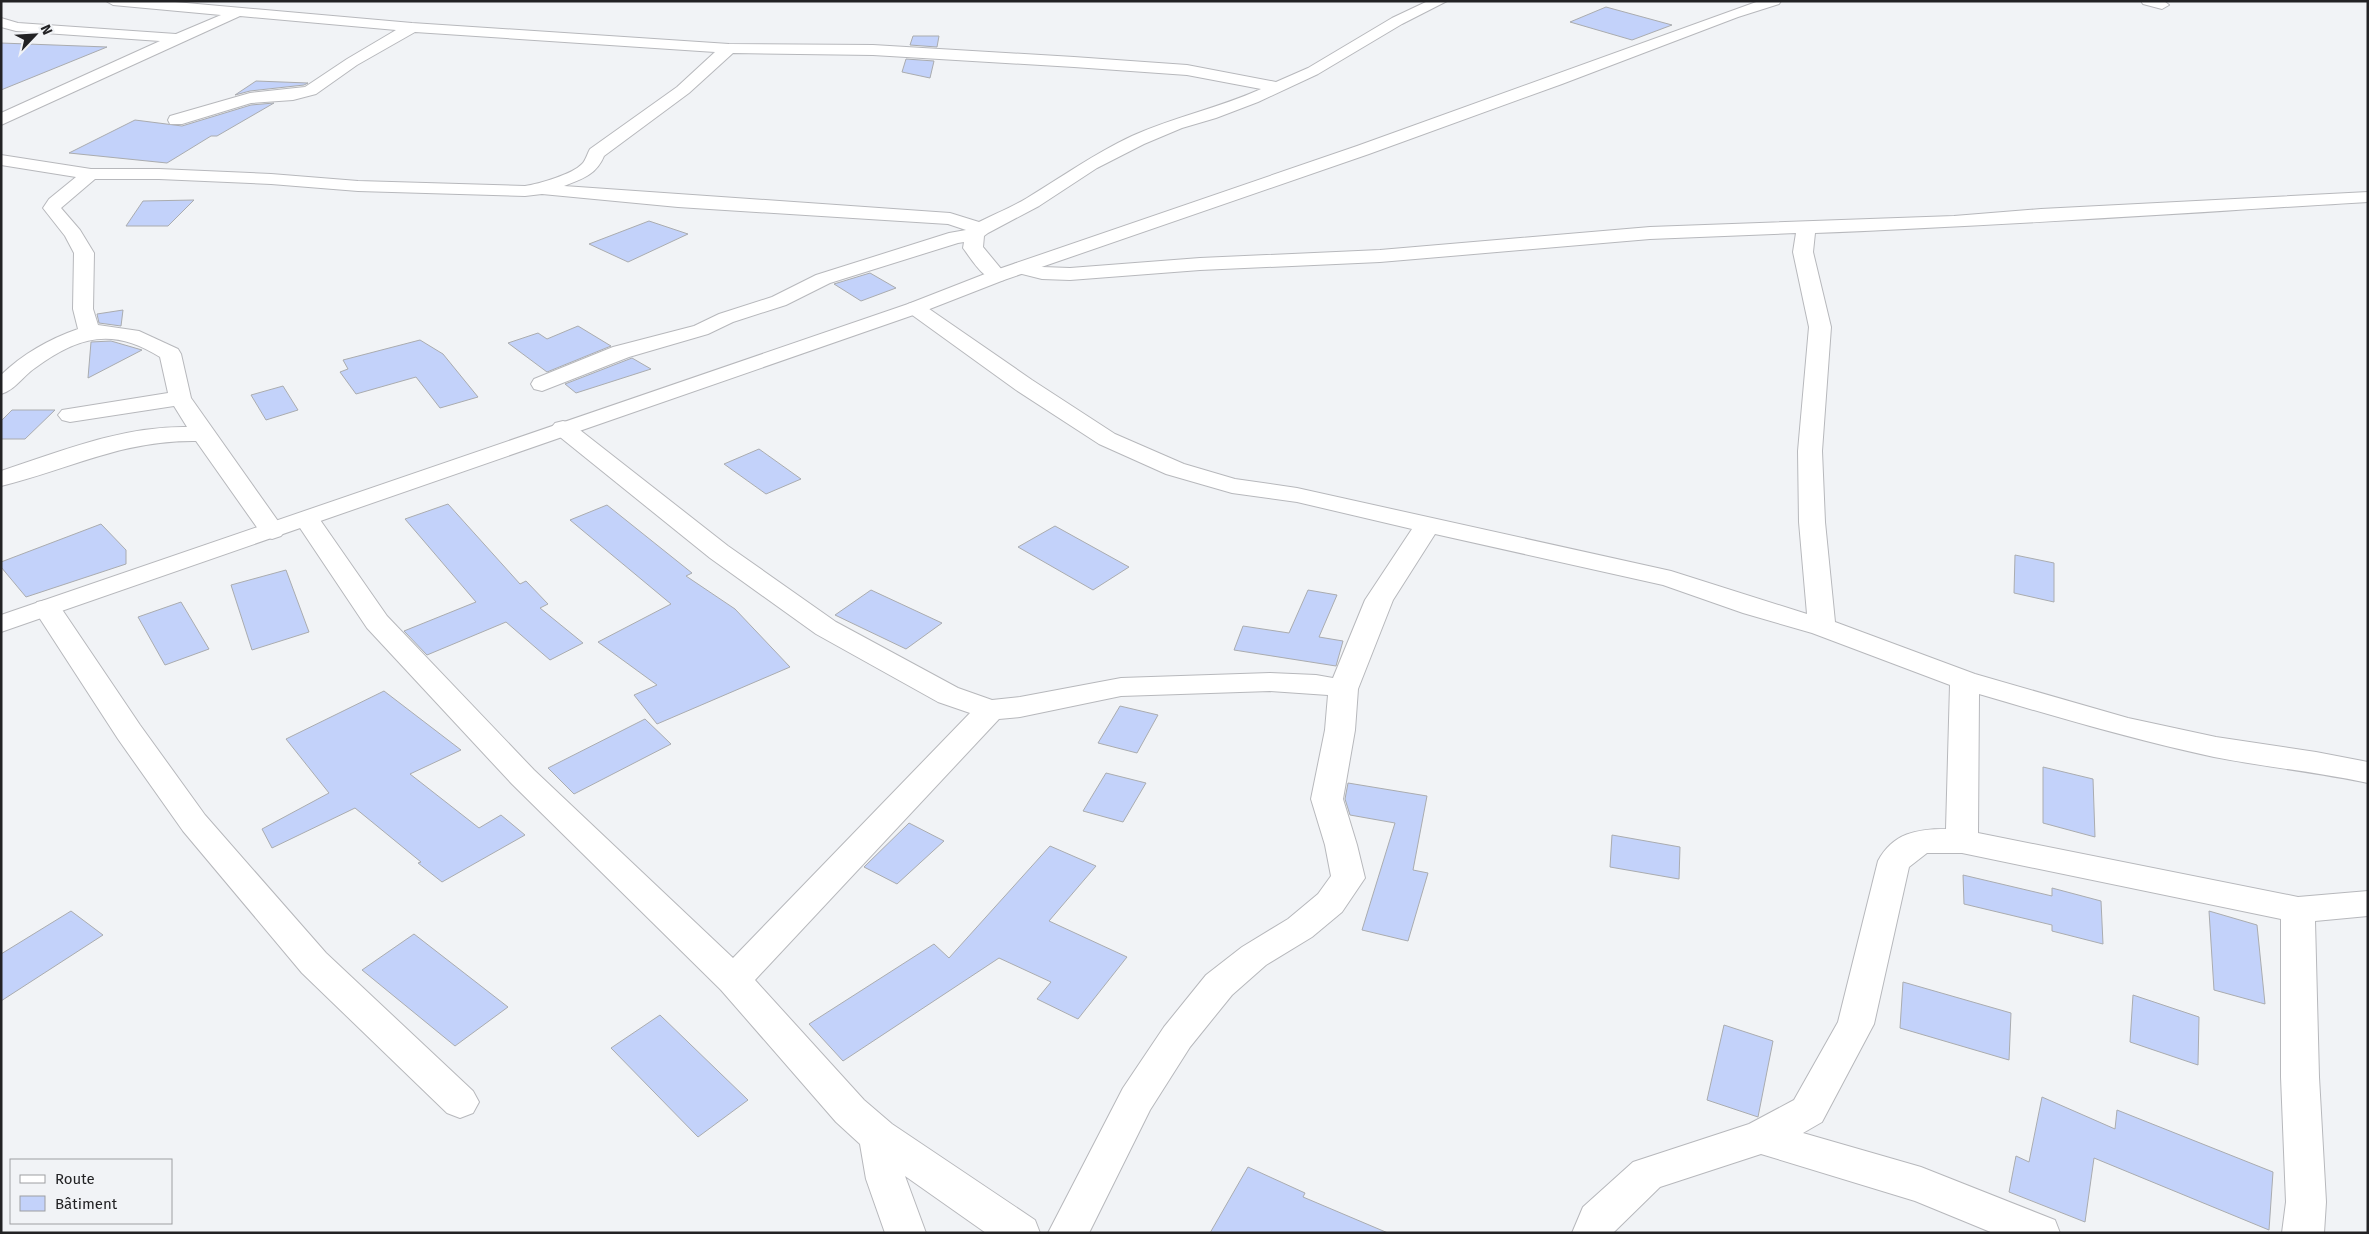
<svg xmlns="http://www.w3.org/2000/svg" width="2369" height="1234" font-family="'Fira Sans',sans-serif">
<rect width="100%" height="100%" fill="#f1f3f6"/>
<g fill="#c3d2fa" stroke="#aaacaf">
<path d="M 1606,7 L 1672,25 L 1632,40 L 1570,22 Z"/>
<path d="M 913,36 L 939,36 L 937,47 L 910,45 Z"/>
<path d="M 1,43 L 107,47 L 1,90 Z"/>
<path d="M 906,59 L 934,61 L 930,78 L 902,72 Z"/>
<path d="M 256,81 L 308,83 L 304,85 L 250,91 L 235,95 Z"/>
<path d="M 274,103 L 217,136 L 211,136 L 167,163 L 69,153 L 135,120 L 182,126 L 251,105 Z"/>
<path d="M 194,200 L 168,226 L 126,226 L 143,201 Z"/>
<path d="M 649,221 L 688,234 L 628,262 L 589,244 Z"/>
<path d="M 870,273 L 896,288 L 861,301 L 834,284 Z"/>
<path d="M 123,310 L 121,326 L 99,323 L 97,314 Z"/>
<path d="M 578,326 L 611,346 L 547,372 L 508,343 L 538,333 L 547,339 Z"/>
<path d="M 420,340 L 443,354 L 478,397 L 440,408 L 416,377 L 356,394 L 340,372 L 348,369 L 343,360 Z"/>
<path d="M 111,341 L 142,350 L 88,378 L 91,342 Z"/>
<path d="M 632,358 L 651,369 L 576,393 L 565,384 Z"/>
<path d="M 283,386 L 298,410 L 266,420 L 251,395 Z"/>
<path d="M 12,410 L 55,410 L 25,439 L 1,439 L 1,421 Z"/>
<path d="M 759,449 L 801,479 L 766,494 L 724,464 Z"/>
<path d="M 448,504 L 520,584 L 526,581 L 548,604 L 540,608 L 583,643 L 550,660 L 506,622 L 427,655 L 404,631 L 476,602 L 405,519 Z"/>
<path d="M 607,505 L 692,573 L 686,576 L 735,609 L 790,667 L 657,724 L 634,695 L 657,685 L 598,642 L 671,604 L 570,520 Z"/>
<path d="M 101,524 L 126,550 L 126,564 L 26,597 L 1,567 L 1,562 Z"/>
<path d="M 1055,526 L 1129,567 L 1093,590 L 1018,547 Z"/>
<path d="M 2015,555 L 2054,563 L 2054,602 L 2014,593 Z"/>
<path d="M 286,570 L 309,632 L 252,650 L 231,585 Z"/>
<path d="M 871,590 L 942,623 L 906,649 L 835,615 Z"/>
<path d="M 1308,590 L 1337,595 L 1319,637 L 1343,641 L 1336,666 L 1234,650 L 1243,626 L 1289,633 Z"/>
<path d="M 181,602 L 209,649 L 165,665 L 138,617 Z"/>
<path d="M 384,691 L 461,750 L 410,774 L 479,828 L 501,815 L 525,835 L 442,882 L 418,863 L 421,862 L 355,808 L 272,848 L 262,829 L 329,793 L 286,739 Z"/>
<path d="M 1120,706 L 1158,715 L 1137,753 L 1098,743 Z"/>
<path d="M 645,719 L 671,744 L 574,794 L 548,768 Z"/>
<path d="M 2043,767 L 2093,779 L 2095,837 L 2043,823 Z"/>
<path d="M 1106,773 L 1146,783 L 1123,822 L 1083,811 Z"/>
<path d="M 1348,783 L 1427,796 L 1413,870 L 1428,873 L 1408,941 L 1362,930 L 1395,823 L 1350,815 L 1345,799 Z"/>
<path d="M 909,823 L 944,841 L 897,884 L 864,867 Z"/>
<path d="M 1612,835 L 1680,847 L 1679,879 L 1610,867 Z"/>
<path d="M 1050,846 L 1096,866 L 1049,921 L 1127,957 L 1078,1019 L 1037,999 L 1051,982 L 999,958 L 843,1061 L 809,1024 L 934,944 L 949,958 Z"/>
<path d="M 1963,875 L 2052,896 L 2052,888 L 2101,901 L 2103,944 L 2052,931 L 2052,925 L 1964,904 Z"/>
<path d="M 71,911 L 103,935 L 1,1001 L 1,954 Z"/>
<path d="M 2209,911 L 2257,925 L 2265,1004 L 2214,990 Z"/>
<path d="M 414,934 L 508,1007 L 455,1046 L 362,970 Z"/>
<path d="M 1903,982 L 2011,1013 L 2009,1060 L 1900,1028 Z"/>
<path d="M 2133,995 L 2199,1017 L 2198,1065 L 2130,1042 Z"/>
<path d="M 660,1015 L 748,1100 L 698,1137 L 611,1048 Z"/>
<path d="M 1724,1025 L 1773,1041 L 1758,1117 L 1707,1100 Z"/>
<path d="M 2042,1097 L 2115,1129 L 2117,1110 L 2273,1172 L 2269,1230 L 2094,1158 L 2085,1222 L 2009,1192 L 2016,1156 L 2029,1162 Z"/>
<path d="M 1248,1167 L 1305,1193 L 1303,1197 L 1388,1233 L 1210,1233 Z"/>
</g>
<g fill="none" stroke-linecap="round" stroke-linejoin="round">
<g stroke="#b7b8bc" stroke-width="2">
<g id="street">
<path d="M 106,1 L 164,1 L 412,23 L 729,44 L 873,45 L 1074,57 L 1187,65 L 1276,82 L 1308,68 L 1392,18 L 1428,1 L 1447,1 L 1402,24 L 1318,74 L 1258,102 L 1216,118 L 1182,128 L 1144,144 L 1097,168 L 1039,206 L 988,233 L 984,236 L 983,247 L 1007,276 L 1004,280 C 986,285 973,261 963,248 L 964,242 L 958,243 L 830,283 L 786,305 L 733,322 L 708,334 L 629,357 L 542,391 L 534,389 L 531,384 L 534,379 L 613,347 L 694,326 L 719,314 L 772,297 L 816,275 L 949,233 L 966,230 L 948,224 L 678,207 L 542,194 L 525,196 L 358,191 L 271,184 L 159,179 L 95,179 L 61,208 L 80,230 L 94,253 L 93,309 L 98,325 L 139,331 L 178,349 L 181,354 L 191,398 L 285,531 L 281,536 L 272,539 L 263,536 L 196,441 C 122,440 70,469 1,486 L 1,471 C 61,451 123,426 187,427 L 174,406 L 70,422 L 62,420 L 58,415 L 62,410 L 168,393 L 160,357 C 113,327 78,336 35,368 C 23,376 15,390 1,394 L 1,375 C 23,354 49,339 78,329 L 73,309 L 74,253 L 65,236 L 43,208 L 49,199 L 76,177 L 1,165 L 1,155 L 91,169 L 159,169 L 271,174 L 358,181 L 525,186 C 539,184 573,174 582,164 C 586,160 587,154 590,149 L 677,87 L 715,52 L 415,32 L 357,65 L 316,94 L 293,100 L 251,103 L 182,124 L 170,124 L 168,120 L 170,116 L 250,93 L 305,87 L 347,59 L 396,30 L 240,16 L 1,125 L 1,113 L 160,41 L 16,31 L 1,27 L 1,18 L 18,23 L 176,34 L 221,15 L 113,5 ZM 733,53 L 873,55 L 1074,67 L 1187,75 L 1261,89 C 1219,108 1174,117 1132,136 C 1095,153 1062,177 1027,198 C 1012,207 995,214 979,222 L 950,213 L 564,186 C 582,179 596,175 604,156 L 689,93 Z"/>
<path d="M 2141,1 L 2164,1 L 2169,5 L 2162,9 L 2143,4 Z"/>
<path d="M 2368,192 L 2368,202 C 2183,213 1999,226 1815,233 L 1813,252 L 1831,327 L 1822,451 L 1825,522 L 1835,622 L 1975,674 L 2128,718 L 2216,737 L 2316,752 L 2368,762 L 2368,783 C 2317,772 2265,767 2214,757 C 2135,740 2057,717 1979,694 L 1978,833 L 2298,897 L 2368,891 L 2368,916 L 2315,921 L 2319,1077 L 2326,1202 L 2324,1233 L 2282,1233 L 2286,1202 L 2281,1077 L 2281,919 L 1962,853 L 1927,853 L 1909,867 L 1874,1024 L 1822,1122 L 1803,1133 L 1921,1167 L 2055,1220 L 2060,1233 L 1993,1233 L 1915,1201 L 1761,1154 L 1660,1187 L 1613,1233 L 1572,1233 L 1583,1207 L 1633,1162 L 1749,1124 L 1794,1100 L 1838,1022 L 1878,861 C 1893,833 1917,829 1946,829 L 1950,685 L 1812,633 L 1743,613 L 1663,585 L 1435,534 L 1393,600 L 1358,689 L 1355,730 L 1343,799 L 1357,845 L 1365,878 L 1342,912 L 1312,937 L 1266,965 L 1232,995 L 1190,1047 L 1150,1110 L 1089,1233 L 1048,1233 L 1123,1088 L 1164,1027 L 1206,975 L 1242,947 L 1288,919 L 1318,894 L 1331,876 L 1325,845 L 1311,799 L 1325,730 L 1328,695 L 1270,691 L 1121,696 L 1020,717 L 999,719 L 755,980 L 864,1100 L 892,1124 L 1035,1220 L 1040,1233 L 986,1233 L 905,1176 L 926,1233 L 885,1233 L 866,1179 L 860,1144 L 836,1122 L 721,990 L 512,784 L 367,628 L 294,519 L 298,514 L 307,511 L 316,514 L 387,616 L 534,770 L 733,958 L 970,713 L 938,702 L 816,634 L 710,558 L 555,433 L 551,428 L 555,423 L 563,421 L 571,423 L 728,546 L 836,622 L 958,688 L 992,700 L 1020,697 L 1121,678 L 1270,673 L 1316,675 L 1333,678 L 1365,600 L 1412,529 L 1297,502 L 1232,493 L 1166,474 L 1099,444 L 1016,390 L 908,312 L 905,308 L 908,304 L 915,302 L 922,304 L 1032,380 L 1115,434 L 1184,464 L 1235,479 L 1297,488 L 1671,571 L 1807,614 L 1799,522 L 1798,451 L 1809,327 L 1793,252 L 1796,233 L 1650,239 L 1380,262 L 1200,270 L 1070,280 L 1042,279 L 1014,272 L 1011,268 L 1014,264 L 1021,262 L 1042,267 L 1070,268 L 1200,258 L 1380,250 L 1650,227 L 1954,216 L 2041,209 Z"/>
<path d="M 47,600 L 57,602 L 140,725 L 205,815 L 326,953 L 473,1091 L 479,1102 L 473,1113 L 460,1118 L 447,1113 L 302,973 L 183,831 L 118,739 L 33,608 L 37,602 Z"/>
</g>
</g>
<g stroke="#b7b8bc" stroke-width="2">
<path id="secondary" d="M 1759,1 L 1781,1 L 1779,4 L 1738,17 L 1562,84 L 1369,154 L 1004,280 L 922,312 L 1,632 L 1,615 L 908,304 L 990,272 L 1357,146 Z"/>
</g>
<use href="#street" fill="#fff" fill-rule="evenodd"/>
<use href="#secondary" fill="#fff" fill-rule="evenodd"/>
</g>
<rect width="2369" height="1234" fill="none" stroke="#222224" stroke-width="5"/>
<rect x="10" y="1159" width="162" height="65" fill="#f1f3f6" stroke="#9e9fa2"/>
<rect x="20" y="1175" width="25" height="8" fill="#ffffff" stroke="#9e9fa2"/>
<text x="55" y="1184" font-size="15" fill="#222224">Route</text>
<rect x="20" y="1196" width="25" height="15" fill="#c3d2fa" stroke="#9e9fa2"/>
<text x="55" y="1209" font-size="15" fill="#222224">Bâtiment</text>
<g transform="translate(35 35) rotate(65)" stroke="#f1f3f6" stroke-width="4" paint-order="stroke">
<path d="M0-4L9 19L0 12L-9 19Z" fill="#222224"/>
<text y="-8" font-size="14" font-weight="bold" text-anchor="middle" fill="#222224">N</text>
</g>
</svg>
